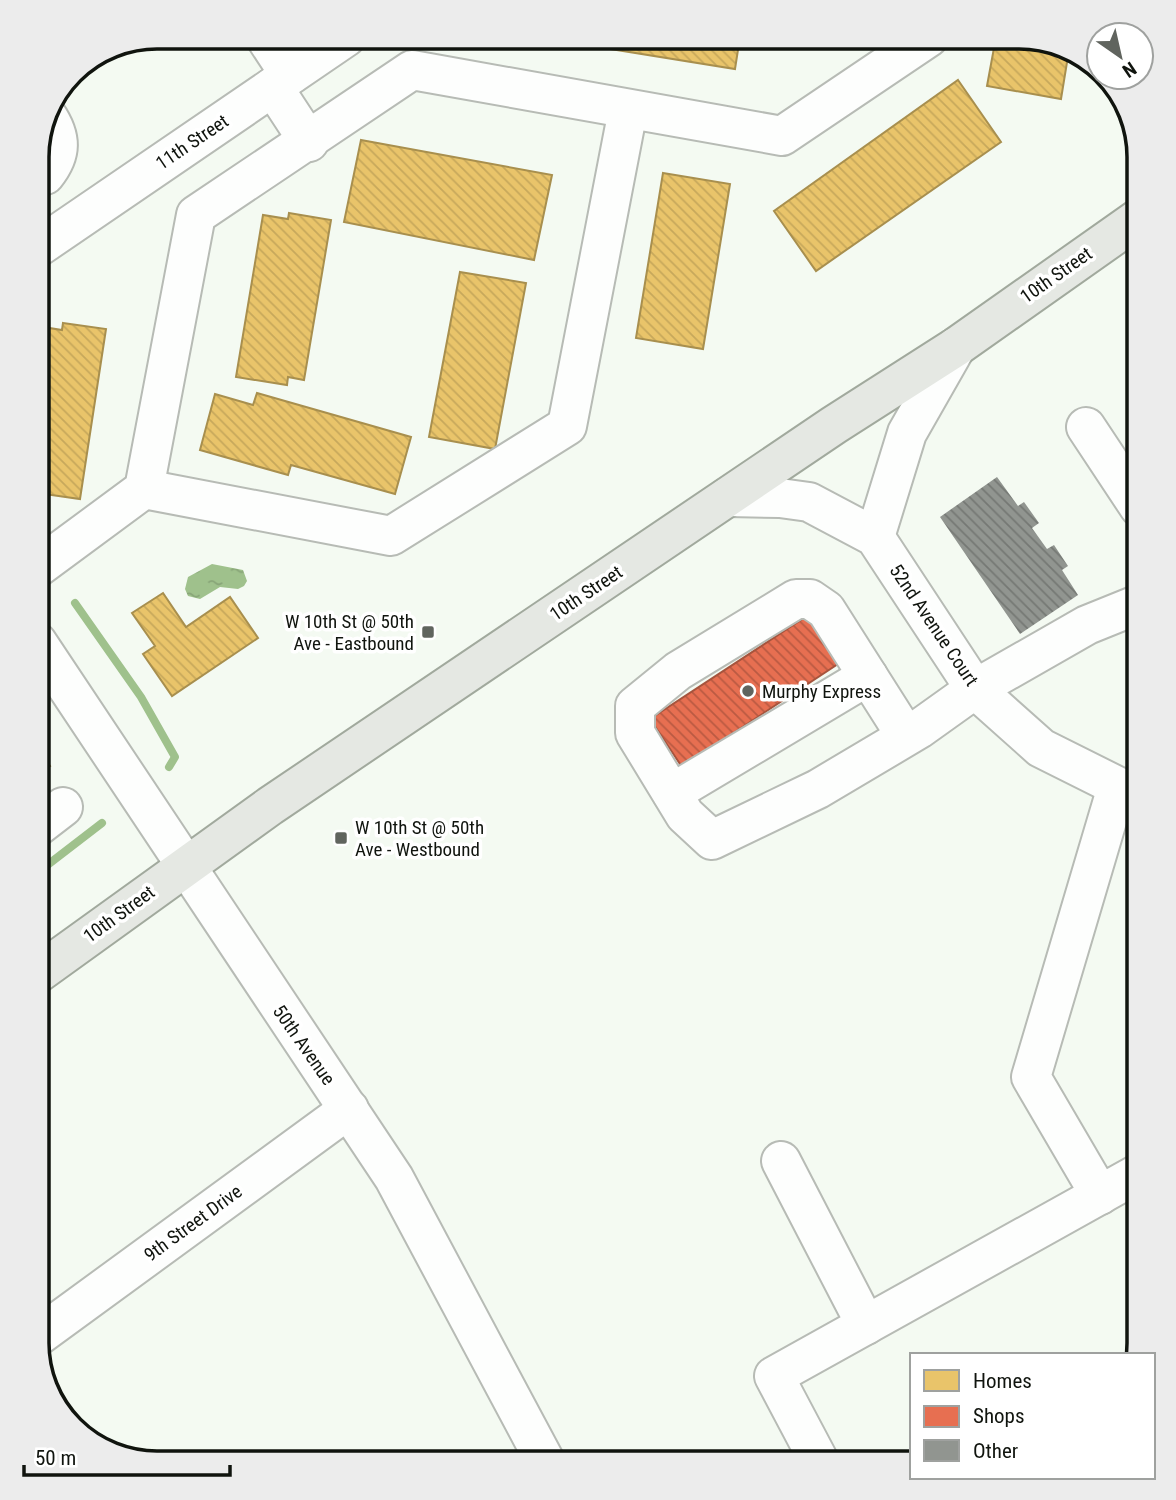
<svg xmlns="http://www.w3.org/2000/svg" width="1176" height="1500" font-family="'Roboto Condensed',sans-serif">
<defs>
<pattern id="water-ripples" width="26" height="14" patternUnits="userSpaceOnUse" patternTransform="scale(1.75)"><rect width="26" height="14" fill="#9fc18c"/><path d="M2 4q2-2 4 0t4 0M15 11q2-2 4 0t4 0" fill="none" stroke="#88a578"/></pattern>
<pattern id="homes-back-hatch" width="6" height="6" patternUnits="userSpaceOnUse" patternTransform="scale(1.75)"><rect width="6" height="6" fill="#e9c46a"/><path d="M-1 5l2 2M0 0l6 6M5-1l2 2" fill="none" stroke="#c7a85b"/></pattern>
<pattern id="shops-back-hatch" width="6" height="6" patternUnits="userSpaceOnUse" patternTransform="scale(1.75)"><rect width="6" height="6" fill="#e76f51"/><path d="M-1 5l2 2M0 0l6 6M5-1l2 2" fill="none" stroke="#ba5a42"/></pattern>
<pattern id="building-back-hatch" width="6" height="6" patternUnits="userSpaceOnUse" patternTransform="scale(1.75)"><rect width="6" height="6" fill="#919590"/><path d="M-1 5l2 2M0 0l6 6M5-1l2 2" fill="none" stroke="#757874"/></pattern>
</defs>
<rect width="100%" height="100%" fill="#f4faf2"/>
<path fill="url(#water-ripples)" d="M 212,564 L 243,570 L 247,581 L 244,586 L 238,589 L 220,587 L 200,599 L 188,596 L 185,589 L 188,577 Z"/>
<g fill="url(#homes-back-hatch)" stroke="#a88f4e" stroke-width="2">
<path d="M 536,37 L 740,37 L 735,69 Z"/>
<path d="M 996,37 L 1027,37 L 1069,50 L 1061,99 L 987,86 Z"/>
<path d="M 958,80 L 1001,142 L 816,271 L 774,211 Z"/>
<path d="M 361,140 L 552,175 L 534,260 L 344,222 Z"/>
<path d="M 663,173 L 730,184 L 703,349 L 636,338 Z"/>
<path d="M 289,213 L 331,220 L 304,380 L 288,377 L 287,385 L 236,377 L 263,215 L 288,219 Z"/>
<path d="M 460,272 L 526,283 L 495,449 L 429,437 Z"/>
<path d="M 63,323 L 106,329 L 80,499 L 37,493 L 37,326 L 62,330 Z"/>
<path d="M 257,393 L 411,437 L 395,494 L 291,465 L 288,475 L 200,450 L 215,394 L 253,405 Z"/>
<path d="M 163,593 L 186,627 L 230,597 L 258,638 L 172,696 L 143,654 L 155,646 L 132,613 Z"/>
<path d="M 37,749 L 50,766 L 37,775 Z"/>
</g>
<path fill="url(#shops-back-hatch)" stroke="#a6543d" stroke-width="2" d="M 810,614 L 841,662 L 682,767 L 650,719 Z"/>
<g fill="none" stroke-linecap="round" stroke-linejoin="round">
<g stroke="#9fc18c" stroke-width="8">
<path d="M 75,603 L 141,697 L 175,757 L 169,767"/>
<path d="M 37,873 L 102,823"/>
</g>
</g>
<path fill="url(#building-back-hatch)" d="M 997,477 L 1018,506 L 1024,502 L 1039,523 L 1032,528 L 1047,549 L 1054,545 L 1068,566 L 1062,570 L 1078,595 L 1020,634 L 940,517 Z"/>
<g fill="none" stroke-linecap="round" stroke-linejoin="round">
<g stroke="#b7bbb5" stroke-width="42">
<g id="minor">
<path d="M 265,37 L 290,75"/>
<path d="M 273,87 L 309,142"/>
<path d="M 45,175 C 62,154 62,137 46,114"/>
<path d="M 37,248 L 346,37"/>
<path d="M 1086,427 L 1139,507"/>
<path d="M 144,489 L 391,536 L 567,426 L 628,110"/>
<path d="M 728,497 L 780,498 L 809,502 L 875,537 L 975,689 L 1041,748 L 1139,797"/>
<path d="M 875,537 L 907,433 L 956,347"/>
<path d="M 37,568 L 144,489 L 196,215 L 412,70 L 782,136 L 929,37"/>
<path d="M 37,642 L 394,1178 L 546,1463"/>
<path d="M 906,736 L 826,610 L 810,599 L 796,599 L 678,671 L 635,706 L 635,733 L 685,815 L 712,840 L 818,789 L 919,729 L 975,689 L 1087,625 L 1139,604"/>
<path d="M 672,793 L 868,676"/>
<path d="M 37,827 L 63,807"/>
<path d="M 781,1161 L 866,1325"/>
<path d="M 1100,1195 L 1031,1077 L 1117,787"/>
<path d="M 37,1337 L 349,1109"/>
<path d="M 820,1463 L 774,1376 L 1139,1173"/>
</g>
</g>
<g stroke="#a1a99d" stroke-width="42">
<path id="major" d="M 37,974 L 270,806 L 834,425 L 956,347 L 1139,218"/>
</g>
<use href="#minor" stroke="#fdfefd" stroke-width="38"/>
<use href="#major" stroke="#e5e8e3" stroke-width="38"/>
</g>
<g fill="#60645e" stroke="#fff" stroke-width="2.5">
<rect x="421" y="625" width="14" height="14" rx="3.5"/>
<circle cx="748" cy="691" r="7"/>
<rect x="334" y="831" width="14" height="14" rx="3.5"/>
</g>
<g text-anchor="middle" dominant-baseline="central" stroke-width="7" stroke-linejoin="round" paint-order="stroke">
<g font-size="19" fill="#10140e" stroke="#fff">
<text transform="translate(192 142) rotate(-34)">11th Street</text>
<text transform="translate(1056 275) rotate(-35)">10th Street</text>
<text transform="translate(586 593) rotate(-34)">10th Street</text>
<text transform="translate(934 625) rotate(56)">52nd Avenue Court</text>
<text transform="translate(119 914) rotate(-36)">10th Street</text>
<text transform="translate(304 1045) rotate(55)">50th Avenue</text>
<text transform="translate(193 1223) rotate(-36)">9th Street Drive</text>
</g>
<g font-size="19" fill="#10140e" stroke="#fff" text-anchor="start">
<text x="414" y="621" text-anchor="end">W 10th St @ 50th<tspan x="414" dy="22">Ave - Eastbound</tspan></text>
<text x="762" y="691">Murphy Express</text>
<text x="355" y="827">W 10th St @ 50th<tspan x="355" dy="22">Ave - Westbound</tspan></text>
</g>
</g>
<path d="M0 0H1176V1500H0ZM157 49H1019A108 108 0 0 1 1127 157V1343A108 108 0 0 1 1019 1451H157A108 108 0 0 1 49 1343V157A108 108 0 0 1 157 49Z" fill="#ececec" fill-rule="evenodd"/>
<path fill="none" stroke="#10140e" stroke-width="3.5" d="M157 49H1019A108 108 0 0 1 1127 157V1343A108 108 0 0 1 1019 1451H157A108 108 0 0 1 49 1343V157A108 108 0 0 1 157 49Z"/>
<rect x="910" y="1353" width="245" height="126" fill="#ffffff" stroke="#9fa19f" stroke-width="2"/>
<rect x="924" y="1370" width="35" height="21" fill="#e9c46a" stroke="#9fa19f" stroke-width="2"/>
<text x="973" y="1388" font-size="21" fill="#10140e">Homes</text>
<rect x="924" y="1406" width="35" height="21" fill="#e76f51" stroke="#9fa19f" stroke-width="2"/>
<text x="973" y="1423" font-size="21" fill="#10140e">Shops</text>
<rect x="924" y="1440" width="35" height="21" fill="#919590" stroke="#9fa19f" stroke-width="2"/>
<text x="973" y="1458" font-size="21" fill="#10140e">Other</text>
<g transform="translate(1120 56) rotate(146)"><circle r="33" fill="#ffffff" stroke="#9fa19f" stroke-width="2"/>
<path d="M0-5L12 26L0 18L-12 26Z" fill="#60645e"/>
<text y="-10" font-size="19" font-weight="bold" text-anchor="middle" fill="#10140e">N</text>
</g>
<path d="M24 1465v10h206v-10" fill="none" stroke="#10140e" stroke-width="3.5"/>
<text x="35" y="1465" font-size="21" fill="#10140e" stroke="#ffffff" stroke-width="5" paint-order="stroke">50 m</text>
</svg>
